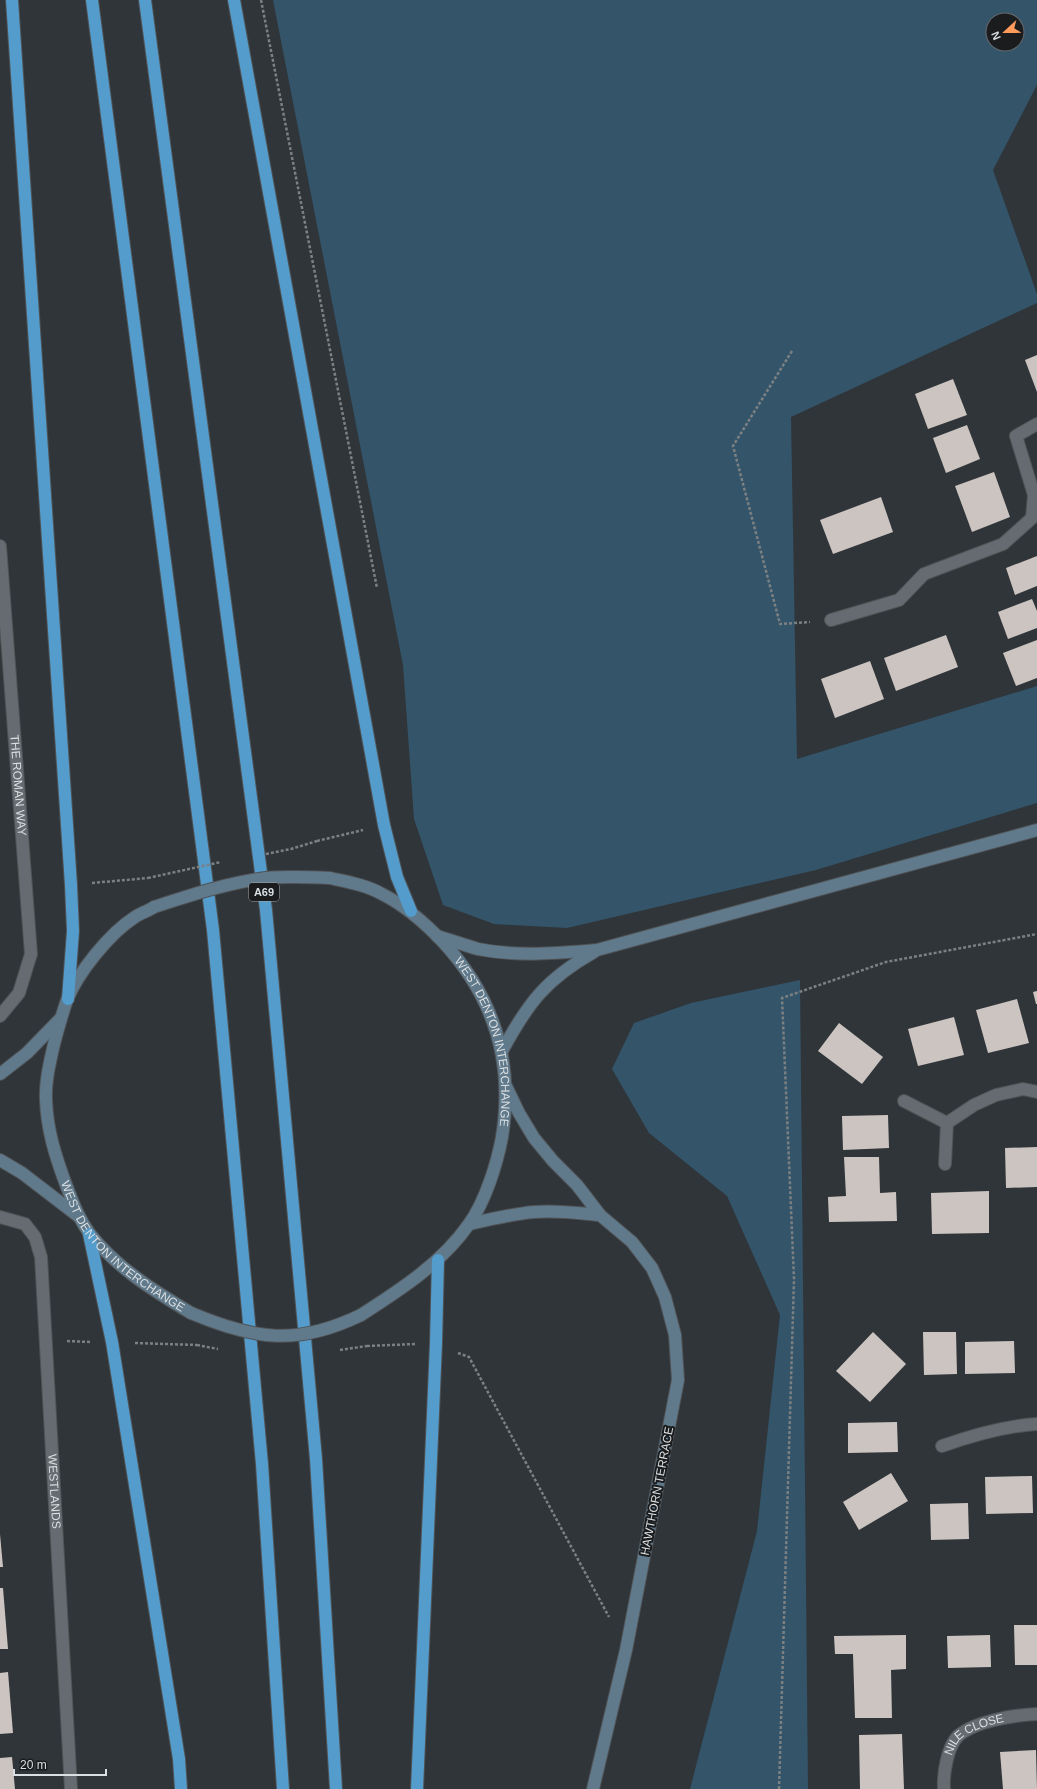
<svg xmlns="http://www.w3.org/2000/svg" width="1037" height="1789" font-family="Helvetica,sans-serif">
<rect width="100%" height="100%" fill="#303539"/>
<g fill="#345469" fill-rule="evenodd">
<path d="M 273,0 L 1037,0 L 1037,85 L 993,170 L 1037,294 L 1037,303 L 791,417 L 797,759 L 1037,686 L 1037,803 L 816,870 L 567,928 L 494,924 L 443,905 L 414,819 L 403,665 ZM 993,20 L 1017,20 L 1017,44 L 993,44 Z"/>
<path d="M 800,980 L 808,1789 L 690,1789 L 757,1531 L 780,1315 L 727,1196 L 649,1133 L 612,1069 L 634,1023 L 691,1003 Z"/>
</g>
<g fill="#ccc4c0">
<path d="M 1037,355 L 1037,392 L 1025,360 Z"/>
<path d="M 953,379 L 967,415 L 928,429 L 915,394 Z"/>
<path d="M 967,425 L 980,459 L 946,473 L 933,438 Z"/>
<path d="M 994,472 L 1010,517 L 972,532 L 955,486 Z"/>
<path d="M 881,497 L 893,532 L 833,554 L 820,520 Z"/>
<path d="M 1037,556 L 1037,586 L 1015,595 L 1006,568 Z"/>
<path d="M 1032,599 L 1037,611 L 1037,628 L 1008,639 L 998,612 Z"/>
<path d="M 946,635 L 958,667 L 896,691 L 884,658 Z"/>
<path d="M 1037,640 L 1037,678 L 1016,686 L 1003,653 Z"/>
<path d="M 870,661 L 884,699 L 835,718 L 821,679 Z"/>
<path d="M 1037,991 L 1037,1004 L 1036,1004 L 1033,992 Z"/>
<path d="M 1017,999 L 1029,1043 L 988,1053 L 976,1010 Z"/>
<path d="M 954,1017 L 964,1055 L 918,1066 L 908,1029 Z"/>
<path d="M 839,1023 L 883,1057 L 862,1084 L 818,1051 Z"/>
<path d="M 888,1115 L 889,1148 L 843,1150 L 842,1116 Z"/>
<path d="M 1037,1147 L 1037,1187 L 1006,1188 L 1005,1148 Z"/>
<path d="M 844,1157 L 879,1157 L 880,1193 L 896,1192 L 897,1221 L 829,1222 L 828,1197 L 846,1196 Z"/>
<path d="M 989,1191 L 989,1233 L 932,1234 L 931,1193 Z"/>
<path d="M 873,1332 L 906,1364 L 870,1402 L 836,1371 Z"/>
<path d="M 923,1332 L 956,1332 L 957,1374 L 924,1375 Z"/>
<path d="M 1014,1341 L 1015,1373 L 965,1374 L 965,1342 Z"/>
<path d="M 897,1422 L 898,1452 L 848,1453 L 848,1423 Z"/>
<path d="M 891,1473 L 908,1501 L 859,1530 L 843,1502 Z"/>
<path d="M 1032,1476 L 1033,1513 L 986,1514 L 985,1477 Z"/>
<path d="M 968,1503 L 969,1539 L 931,1540 L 930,1504 Z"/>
<path d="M 0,1534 L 3,1567 L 0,1567 Z"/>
<path d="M 0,1588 L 3,1588 L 8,1649 L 0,1649 Z"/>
<path d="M 1014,1625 L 1037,1625 L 1037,1665 L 1015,1665 Z"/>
<path d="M 906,1635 L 906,1669 L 891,1670 L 892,1718 L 855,1718 L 853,1654 L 835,1654 L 834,1636 Z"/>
<path d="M 990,1635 L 991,1667 L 948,1668 L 947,1636 Z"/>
<path d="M 8,1672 L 13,1733 L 0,1734 L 0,1673 Z"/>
<path d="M 902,1734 L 904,1789 L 860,1789 L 859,1735 Z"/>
<path d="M 1036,1750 L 1037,1789 L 1003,1789 L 1000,1752 Z"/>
<path d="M 12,1757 L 15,1789 L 0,1789 L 0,1758 Z"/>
</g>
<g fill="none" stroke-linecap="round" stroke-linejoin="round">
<g stroke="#4f5356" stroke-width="14">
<g id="street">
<path id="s1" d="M 0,546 L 31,954 L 19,993 L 0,1016"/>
<path d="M 831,620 L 899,600 L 924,574 L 1003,544 L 1032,518 L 1034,495 L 1016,436 L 1037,424"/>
<path d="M 904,1101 L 947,1123 L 945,1164"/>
<path d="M 947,1123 L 974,1105 L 996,1095 L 1023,1089 L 1037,1092"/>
<path id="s2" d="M 0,1217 L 25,1224 L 35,1237 L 41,1257 L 71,1789"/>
<path d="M 942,1446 C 973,1435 1004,1426 1037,1424"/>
<path id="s3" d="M 944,1789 C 943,1775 947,1747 958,1736 C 975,1721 1015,1715 1037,1714"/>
</g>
</g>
<g stroke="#4f5356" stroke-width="14">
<g id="secondary">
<path id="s4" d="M 330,878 C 348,882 366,885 382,894 C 406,906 425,923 443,942 C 494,997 514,1063 502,1137 C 497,1164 485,1202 469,1224 C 442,1263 400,1290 361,1315"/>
<path id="s5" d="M 154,907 C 148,911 141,913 135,917 C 110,933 78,972 67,1000 C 62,1014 58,1029 54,1044 C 50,1062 45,1081 46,1100 C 47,1129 55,1155 65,1182 C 72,1200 78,1218 90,1234 C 117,1268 154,1291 191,1313"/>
<path d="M 437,936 C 451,940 464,945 478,949 C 517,957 558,953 597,950 L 1037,830"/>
<path d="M 502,1051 C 528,1003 546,979 594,952"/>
<path d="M 0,1074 L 27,1053 L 61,1018"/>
<path d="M 505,1084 L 519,1113 L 534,1138 L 553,1161 L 577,1185 L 600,1215 L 632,1242 L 652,1268 L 665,1297 L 675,1335 L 678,1380 L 626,1650 L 593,1789"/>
<path d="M 0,1160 L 22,1173 L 78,1216"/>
<path d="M 470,1224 C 491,1219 512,1214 534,1212 C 556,1210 578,1213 600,1215"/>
</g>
</g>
<g stroke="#4f5356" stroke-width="14">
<g id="highway">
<path d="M 12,0 L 71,885 L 73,931 L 68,999"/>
<path d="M 92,0 L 213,930 L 262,1464 L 283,1789"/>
<path d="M 145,0 L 266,910 L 316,1459 L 336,1789"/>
<path d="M 234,0 L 384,825 L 397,877 L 411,911"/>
<path d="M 89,1234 L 112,1342 L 179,1759 L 181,1789"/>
<path d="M 417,1789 L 436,1343 L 438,1260"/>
</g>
</g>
<g stroke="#7b8083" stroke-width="2.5" stroke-dasharray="3 2" stroke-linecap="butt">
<path d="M 261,0 L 377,588"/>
<path d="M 792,351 L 733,446 L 780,624 L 810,622"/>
<path d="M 317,841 L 363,830"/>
<path d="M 92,883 L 148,878"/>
<path d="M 67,1341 L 90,1342"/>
<path d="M 135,1343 L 197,1345"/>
<path d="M 367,1346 L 415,1344"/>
<path d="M 458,1353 L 469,1357 L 609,1617"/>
<path d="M 779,1789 L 794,1279 L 782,998 L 886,962 L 1037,934"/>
</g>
<use href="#street" stroke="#656b70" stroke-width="12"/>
<use href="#secondary" stroke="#607a8c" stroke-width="12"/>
<use href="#highway" stroke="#549ccc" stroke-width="12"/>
<g stroke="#4f5356" stroke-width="14" stroke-linecap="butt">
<g id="secondary-bridge">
<path d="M 154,907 C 191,895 227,883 266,878 C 287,876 309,877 330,878"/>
<path d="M 191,1313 C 255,1340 297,1346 361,1315"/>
</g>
</g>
<g stroke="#7b8083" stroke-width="2.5" stroke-dasharray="3 2" stroke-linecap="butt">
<path d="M 266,854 L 291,849 L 317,841"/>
<path d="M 148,878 L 221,862"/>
<path d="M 197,1345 L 218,1349"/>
<path d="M 340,1350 L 367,1346"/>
</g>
<use href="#secondary-bridge" stroke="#607a8c" stroke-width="12"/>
</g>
<g text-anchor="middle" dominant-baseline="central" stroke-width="4" stroke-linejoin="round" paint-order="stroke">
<rect fill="#1a1c1e" stroke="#a1a4a6" stroke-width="1" x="249" y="883" width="30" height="18" rx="3"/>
<g font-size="11" font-weight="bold" fill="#dbdfe1">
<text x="264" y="892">A69</text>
</g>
<g font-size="12" fill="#dbdfe1" stroke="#1a1c1e">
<text stroke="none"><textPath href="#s1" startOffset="240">THE ROMAN WAY</textPath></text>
<text stroke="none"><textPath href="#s4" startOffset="244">WEST DENTON INTERCHANGE</textPath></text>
<text stroke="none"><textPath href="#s5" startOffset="406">WEST DENTON INTERCHANGE</textPath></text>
<text stroke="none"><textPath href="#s2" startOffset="298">WESTLANDS</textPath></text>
<text transform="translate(657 1491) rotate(-79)">HAWTHORN TERRACE</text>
<text stroke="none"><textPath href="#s3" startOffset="70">NILE CLOSE</textPath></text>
</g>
</g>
<g transform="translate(1005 32) rotate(248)"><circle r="19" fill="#1a1c1e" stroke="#676a6c"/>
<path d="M0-3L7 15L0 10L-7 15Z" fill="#ff9b5b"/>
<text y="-6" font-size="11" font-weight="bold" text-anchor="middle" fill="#dbdfe1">N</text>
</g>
<path d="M14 1769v6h92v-6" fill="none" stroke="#dbdfe1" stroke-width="2"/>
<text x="20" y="1769" font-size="12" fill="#dbdfe1" stroke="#1a1c1e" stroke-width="3" paint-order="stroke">20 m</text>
</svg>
